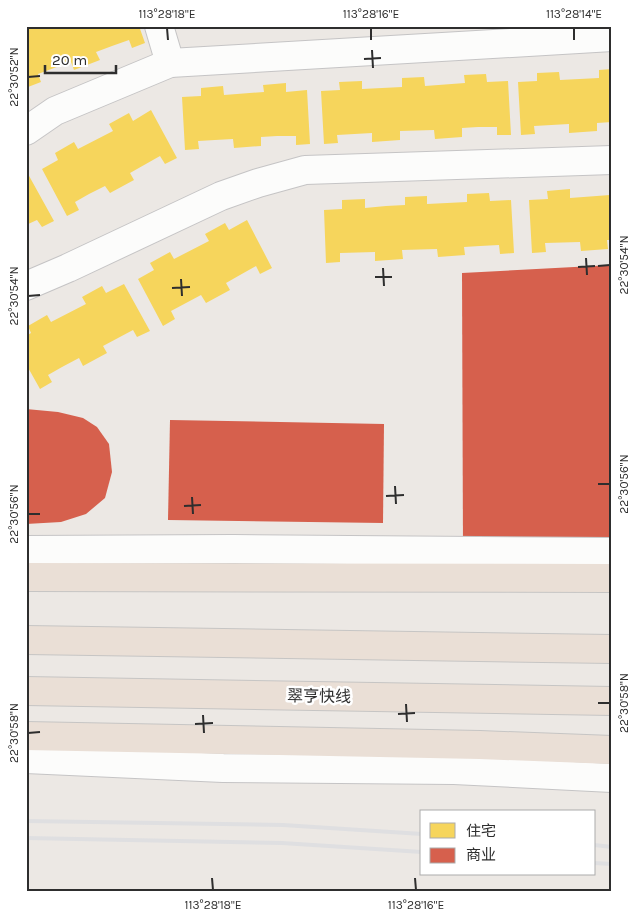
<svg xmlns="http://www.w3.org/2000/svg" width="638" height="918" font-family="Karla,'Noto Sans SC',sans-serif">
<rect width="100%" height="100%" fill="#ece8e4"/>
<g fill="#f6d55c">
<path d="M 26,26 L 139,26 L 145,43 L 132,48 L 129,40 L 112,46 L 96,52 L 100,60 L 74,70 L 71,62 L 54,68 L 38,74 L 41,82 L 28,87 L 26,82 Z"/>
<path d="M 612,69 L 612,122 L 597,123 L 597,131 L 569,133 L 569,124 L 534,126 L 535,134 L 521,135 L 518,82 L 537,81 L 537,73 L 559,72 L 560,80 L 599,78 L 599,70 Z"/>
<path d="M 486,74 L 487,82 L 508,81 L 511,135 L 497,135 L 497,127 L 478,127 L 462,128 L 462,137 L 435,139 L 434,130 L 400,131 L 400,140 L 372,142 L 372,133 L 337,135 L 338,143 L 324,144 L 321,91 L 340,90 L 339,82 L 362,81 L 362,89 L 402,87 L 402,78 L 424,77 L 425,86 L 465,83 L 464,75 Z"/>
<path d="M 286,83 L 286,92 L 307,90 L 310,144 L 296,145 L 296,136 L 277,136 L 261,137 L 261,146 L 234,148 L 233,139 L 215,140 L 198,141 L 199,149 L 185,150 L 182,97 L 201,96 L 201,88 L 223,86 L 224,95 L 264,92 L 263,85 Z"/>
<path d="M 151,110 L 177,158 L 165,164 L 160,156 L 130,173 L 134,180 L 110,193 L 105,186 L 89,194 L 75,202 L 79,210 L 67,216 L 42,169 L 58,160 L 55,153 L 74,142 L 78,149 L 113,131 L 109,124 L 129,113 L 133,121 Z"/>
<path d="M 28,174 L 54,221 L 42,227 L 37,220 L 26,225 L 26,175 Z"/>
<path d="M 610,187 L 612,187 L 612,240 L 607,240 L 608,249 L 581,251 L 580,242 L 545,243 L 546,252 L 532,253 L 529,200 L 548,199 L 547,191 L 570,189 L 570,198 L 610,195 Z"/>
<path d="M 489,193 L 490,201 L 511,200 L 514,253 L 500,254 L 499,245 L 480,246 L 464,247 L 465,255 L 438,257 L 437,249 L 402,250 L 403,259 L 375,261 L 375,252 L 340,253 L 340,262 L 326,263 L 324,210 L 342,209 L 342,200 L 365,199 L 365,208 L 386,206 L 405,205 L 405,197 L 427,196 L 427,204 L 467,202 L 467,194 Z"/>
<path d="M 247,220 L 272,268 L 260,274 L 256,266 L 240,275 L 226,283 L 230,290 L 206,303 L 201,295 L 171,311 L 175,319 L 163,326 L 138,279 L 154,270 L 150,263 L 170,252 L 174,259 L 209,241 L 205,234 L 225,223 L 229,230 Z"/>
<path d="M 124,284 L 150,331 L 137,337 L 133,330 L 103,346 L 107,353 L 83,366 L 79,358 L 62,367 L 48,375 L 52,382 L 40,389 L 26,364 L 26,336 L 31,333 L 28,326 L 47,315 L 51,322 L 86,304 L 82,297 L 102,286 L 106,293 Z"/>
<path d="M 482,373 L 570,373 L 571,433 L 591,433 L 592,399 L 612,399 L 612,526 L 483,526 Z"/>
</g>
<g fill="#d6604d">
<path d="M 612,265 L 612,552 L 463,549 L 462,273 Z"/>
<path d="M 26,409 L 58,412 L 83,418 L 97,427 L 109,444 L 112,472 L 105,498 L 86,514 L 61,522 L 26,524 Z"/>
<path d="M 170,420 L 384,424 L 383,523 L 168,520 Z"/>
</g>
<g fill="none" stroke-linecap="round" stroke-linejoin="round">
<g stroke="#c5c4c5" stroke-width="30">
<g id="minor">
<path d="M 159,26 L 170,63"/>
<path d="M 26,131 L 55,111 L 170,63 L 612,37"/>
<path d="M 26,286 L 68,268 L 221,196 L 258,183 L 305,170 L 612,160"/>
<path d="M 26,550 L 233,549 L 612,552"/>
<path d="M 26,759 L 223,768 L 454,770 L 612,778"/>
</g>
</g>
<g stroke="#c6c5c4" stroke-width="30">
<g id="highway">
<path d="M 26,577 L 612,578"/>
<path d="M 26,640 L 612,649"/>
<path d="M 26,691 L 612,701"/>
<path d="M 26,736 L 480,745 L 612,750"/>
</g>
</g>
<use href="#minor" stroke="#fcfcfb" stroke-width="28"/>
<use href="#highway" stroke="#eadfd6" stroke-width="28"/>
<g stroke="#dfdfe1" stroke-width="4">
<path d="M 26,821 L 283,825 L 422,834"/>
<path d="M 26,838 L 282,843 L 422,852"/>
<path d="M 594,845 L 612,847"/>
<path d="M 594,863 L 612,864"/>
</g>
</g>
<path fill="none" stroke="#2e2e2e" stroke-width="2" d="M 167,28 L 168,40M 371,28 L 371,40M 574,28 L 574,40M 372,50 L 373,68M 364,59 L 381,58M 28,77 L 40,76M 586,258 L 587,275M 598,266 L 610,265M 578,267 L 595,266M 383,268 L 384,286M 375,277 L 392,277M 181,279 L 182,296M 172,288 L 190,287M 28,296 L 40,295M 598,484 L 610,484M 395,486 L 396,504M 386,496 L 404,495M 192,497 L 193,514M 184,506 L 201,505M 28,514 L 40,514M 598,703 L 610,703M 406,704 L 407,722M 398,714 L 415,713M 203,715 L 204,733M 195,724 L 213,723M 28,733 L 40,732M 212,878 L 213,890M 415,878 L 416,890"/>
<g text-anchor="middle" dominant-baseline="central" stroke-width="5" stroke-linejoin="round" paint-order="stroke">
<g font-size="16" fill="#2e2e2e" stroke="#fff">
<text transform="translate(319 696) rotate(1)">翠亨快线</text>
</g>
</g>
<rect width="638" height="918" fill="none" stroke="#ffffff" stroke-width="55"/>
<rect x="420" y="810" width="175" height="65" fill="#ffffff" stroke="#ababab"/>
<rect x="430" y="823" width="25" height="15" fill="#f6d55c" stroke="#ababab"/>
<text x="466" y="836" font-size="15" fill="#2e2e2e">住宅</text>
<rect x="430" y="848" width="25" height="15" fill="#d6604d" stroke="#ababab"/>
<text x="466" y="860" font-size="15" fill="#2e2e2e">商业</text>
<path d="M45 65v8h71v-8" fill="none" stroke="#2e2e2e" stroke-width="2.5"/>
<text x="52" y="65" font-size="15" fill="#2e2e2e" stroke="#ffffff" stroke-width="4" paint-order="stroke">20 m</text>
<rect x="28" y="28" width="582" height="862" fill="none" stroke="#2e2e2e" stroke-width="2"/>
<g font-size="12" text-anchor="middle" fill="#2e2e2e">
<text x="167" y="18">113°28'18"E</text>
<text x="371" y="18">113°28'16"E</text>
<text x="574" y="18">113°28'14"E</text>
<text transform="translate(14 77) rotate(-90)" y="4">22°30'52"N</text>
<text transform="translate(624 265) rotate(-90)" y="4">22°30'54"N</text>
<text transform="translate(14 296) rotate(-90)" y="4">22°30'54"N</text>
<text transform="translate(624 484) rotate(-90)" y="4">22°30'56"N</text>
<text transform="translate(14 514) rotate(-90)" y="4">22°30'56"N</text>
<text transform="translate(624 703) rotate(-90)" y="4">22°30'58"N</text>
<text transform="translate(14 733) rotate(-90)" y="4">22°30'58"N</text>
<text x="213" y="909">113°28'18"E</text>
<text x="416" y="909">113°28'16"E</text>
</g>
</svg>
